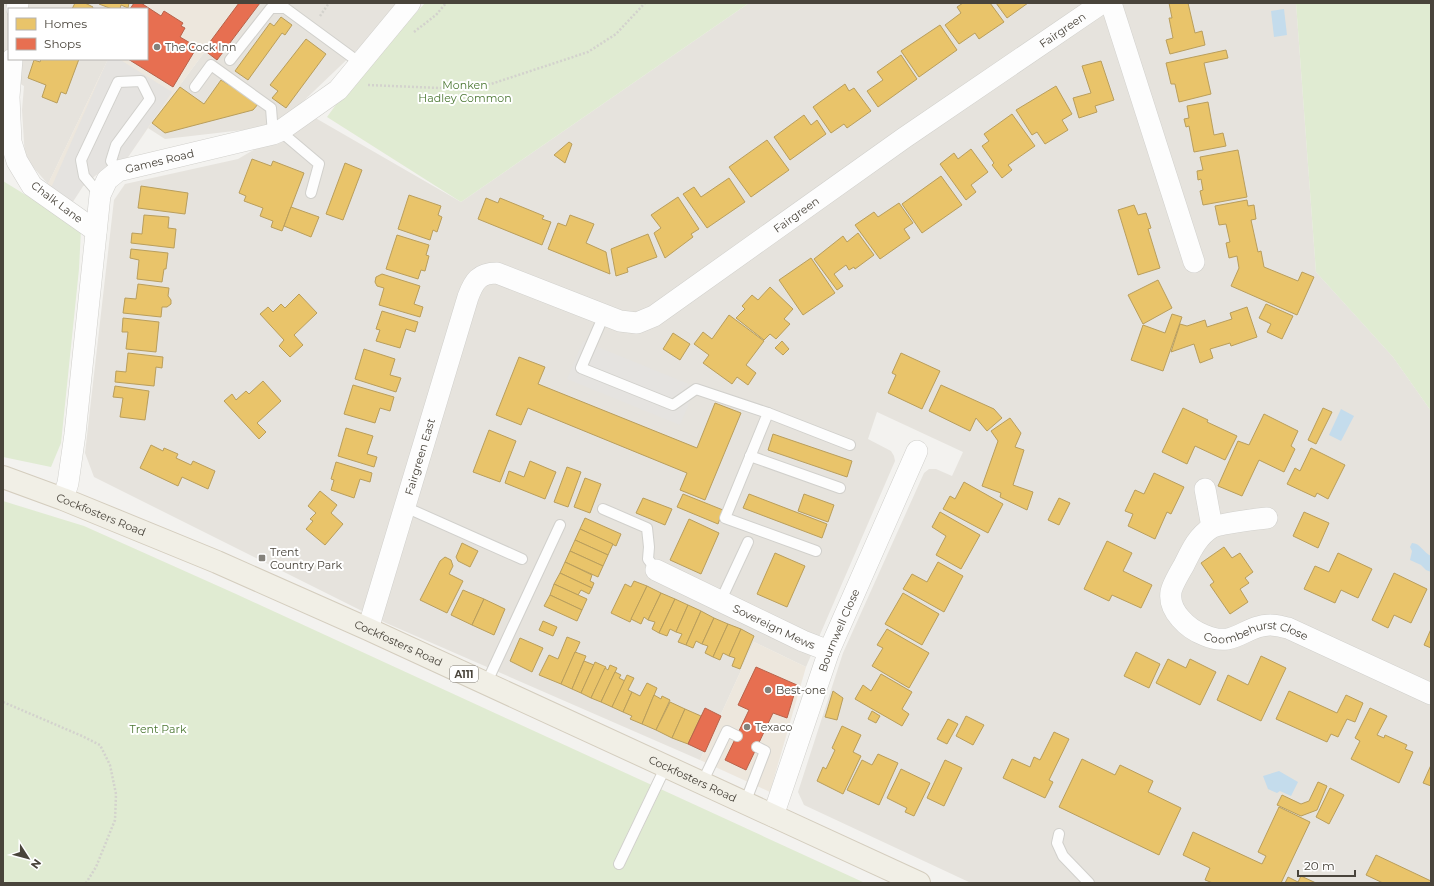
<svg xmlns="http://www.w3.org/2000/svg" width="1434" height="886" font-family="Montserrat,sans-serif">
<rect width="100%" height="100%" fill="#f3f2ef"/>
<g fill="#e6e3dd">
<path d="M 3,3 L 135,3 L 132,9 L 9,9 L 9,59 L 108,59 L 48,184 L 25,158 L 22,110 L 24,86 L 3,74 Z"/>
<path d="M 241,3 L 400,3 L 381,27 L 292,112 L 261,128 L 165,139 L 148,128 Z"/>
<path d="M 749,3 L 1296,3 L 1316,272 L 1393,357 L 1431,411 L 1431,883 L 971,883 L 804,805 L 798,792 L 843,653 L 924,473 L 929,469 L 936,469 L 952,476 L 963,452 L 877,412 L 868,439 L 891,451 L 894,456 L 895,461 L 806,667 L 754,642 L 700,760 L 386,623 L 94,477 L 85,453 L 114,200 L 125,184 L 238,159 L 312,116 L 461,202 Z"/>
</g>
<g fill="#ede7dd">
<path d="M 135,3 L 241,3 L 148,128 L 128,157 L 102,170 L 83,186 L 72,203 L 48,184 L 108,59 L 147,59 L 147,9 Z"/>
<path d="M 754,642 L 806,667 L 770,792 L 700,760 Z"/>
</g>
<g fill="#e0ebd2">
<path d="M 425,3 L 749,3 L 461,202 L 327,117 L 348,88 Z"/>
<path d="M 1296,3 L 1431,3 L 1431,411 L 1393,357 L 1316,272 Z"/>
<path d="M 3,181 L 81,229 L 79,269 L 61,443 L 51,467 L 3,457 Z"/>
<path d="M 3,501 L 84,526 L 236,594 L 865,883 L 3,883 Z"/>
</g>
<g fill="#e5e3e0">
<path d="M 108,59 L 119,59 L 172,92 L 128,157 L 102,170 L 83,186 L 72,203 L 51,188 Z"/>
<path d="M 583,341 L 696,387 L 680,425 L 567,379 Z"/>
</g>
<g fill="#c4dcec">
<path d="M 1284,9 L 1287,35 L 1274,37 L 1271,11 Z"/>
<path d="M 1341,409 L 1354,416 L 1341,441 L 1329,435 Z"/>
<path d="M 1412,543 C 1420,543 1424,553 1431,556 L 1431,572 L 1426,570 L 1421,565 L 1410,560 L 1412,551 L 1410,547 Z"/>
<path d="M 1279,771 L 1298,782 L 1291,796 L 1280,791 L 1277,793 L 1268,789 L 1263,776 Z"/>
</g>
<g fill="#e9c46a" stroke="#b99e5c">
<path d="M 75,3 L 85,3 L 93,7 L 92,9 L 72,9 Z"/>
<path d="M 99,3 L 129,3 L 128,8 L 121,5 L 120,9 L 112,9 L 99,4 Z"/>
<path d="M 963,3 L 990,3 L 1004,22 L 979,39 L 975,33 L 959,44 L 945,25 L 961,13 L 957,7 Z"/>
<path d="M 996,3 L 1028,3 L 1007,18 Z"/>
<path d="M 1169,3 L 1188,3 L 1195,33 L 1202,31 L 1205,45 L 1170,54 L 1166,40 L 1173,38 L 1169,18 L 1172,18 Z"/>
<path d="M 281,17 L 292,25 L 285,35 L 282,33 L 248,80 L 235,71 L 270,23 L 274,26 Z"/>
<path d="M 940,25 L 957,50 L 919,77 L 901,51 Z"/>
<path d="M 306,39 L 326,54 L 286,108 L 272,98 L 278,91 L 270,85 Z"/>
<path d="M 1226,50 L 1228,58 L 1204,63 L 1211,94 L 1179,102 L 1175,84 L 1171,84 L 1166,63 Z"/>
<path d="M 901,55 L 917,79 L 878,107 L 867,91 L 883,80 L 877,72 Z"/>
<path d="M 41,59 L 79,59 L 66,94 L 61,92 L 57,103 L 42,97 L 46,85 L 28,78 L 34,60 L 40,62 Z"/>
<path d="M 1101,61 L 1114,100 L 1095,106 L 1097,112 L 1079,118 L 1073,98 L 1091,93 L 1082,66 Z"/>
<path d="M 221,80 L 259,103 L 253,110 L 165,133 L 152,123 L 180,87 L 204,104 Z"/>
<path d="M 845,84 L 849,91 L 854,88 L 871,111 L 847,128 L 844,124 L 831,133 L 813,107 Z"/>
<path d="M 1056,86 L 1072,114 L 1062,120 L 1068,130 L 1045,144 L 1037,132 L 1032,135 L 1016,110 Z"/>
<path d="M 1208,102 L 1214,135 L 1223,133 L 1226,146 L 1194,152 L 1189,126 L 1186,127 L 1184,119 L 1189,118 L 1187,106 Z"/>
<path d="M 1012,114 L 1035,146 L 1008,165 L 1012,170 L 1002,178 L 992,165 L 994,163 L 982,146 L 989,141 L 984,134 Z"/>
<path d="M 804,115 L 811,125 L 817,120 L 826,134 L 790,160 L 774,137 Z"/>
<path d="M 767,140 L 789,170 L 751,197 L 729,167 Z"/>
<path d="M 569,142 L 572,144 L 565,163 L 554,155 Z"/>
<path d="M 971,149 L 988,172 L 971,185 L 976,192 L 966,200 L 940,164 L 954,153 L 958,159 Z"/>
<path d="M 1238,150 L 1247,197 L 1203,205 L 1200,191 L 1203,190 L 1201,179 L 1198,180 L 1197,171 L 1203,170 L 1200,157 Z"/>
<path d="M 252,159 L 271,166 L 273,161 L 304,173 L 282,231 L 271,227 L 273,221 L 260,216 L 263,208 L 244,201 L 246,196 L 239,193 Z"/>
<path d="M 345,163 L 362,170 L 343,220 L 326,214 Z"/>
<path d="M 941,176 L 962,205 L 922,233 L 902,204 Z"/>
<path d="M 729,178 L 745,202 L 707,228 L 683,194 L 694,187 L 701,197 Z"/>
<path d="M 141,186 L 188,193 L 185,214 L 138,208 Z"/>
<path d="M 409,195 L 441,206 L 438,215 L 442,217 L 437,232 L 433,230 L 430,240 L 398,229 Z"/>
<path d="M 678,197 L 699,229 L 691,234 L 693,237 L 665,258 L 654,233 L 661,228 L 651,215 Z"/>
<path d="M 486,198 L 498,203 L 500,198 L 544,216 L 542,219 L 551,222 L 542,245 L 478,219 Z"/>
<path d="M 1247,200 L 1248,206 L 1254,205 L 1256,219 L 1251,220 L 1258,252 L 1261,251 L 1264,267 L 1298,281 L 1302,272 L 1314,277 L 1297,315 L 1231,286 L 1239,268 L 1237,256 L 1229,258 L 1226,243 L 1230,242 L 1226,224 L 1219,225 L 1215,206 Z"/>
<path d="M 899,203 L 913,223 L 904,229 L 910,238 L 880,259 L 855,225 L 874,212 L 878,217 Z"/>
<path d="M 1134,205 L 1138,215 L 1146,213 L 1151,228 L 1148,229 L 1160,268 L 1138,275 L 1118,210 Z"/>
<path d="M 291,207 L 319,217 L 311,237 L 284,226 Z"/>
<path d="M 144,215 L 169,217 L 168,228 L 176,229 L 174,248 L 131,243 L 132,233 L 142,234 Z"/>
<path d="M 570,215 L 594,224 L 586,243 L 606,252 L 610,274 L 548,249 L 558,223 L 566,226 Z"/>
<path d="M 858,233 L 874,255 L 855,269 L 854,267 L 849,270 L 846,265 L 834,274 L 843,286 L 837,290 L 814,259 L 843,236 L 847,242 Z"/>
<path d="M 648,234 L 657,257 L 627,268 L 628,272 L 616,276 L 611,249 Z"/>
<path d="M 397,235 L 429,245 L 426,255 L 429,256 L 425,271 L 421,270 L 418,279 L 386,269 Z"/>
<path d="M 131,249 L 168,253 L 166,269 L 164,269 L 162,282 L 137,279 L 139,260 L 130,258 Z"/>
<path d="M 811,258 L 835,293 L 803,315 L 779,280 Z"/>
<path d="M 382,274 L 420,286 L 414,304 L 423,307 L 420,317 L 379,305 L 384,288 L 377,286 L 375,282 L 376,277 Z"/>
<path d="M 1158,280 L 1172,308 L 1143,324 L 1128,295 Z"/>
<path d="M 138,284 L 169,288 L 168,296 L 171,300 L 171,304 L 167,307 L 162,307 L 161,317 L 123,313 L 125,298 L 136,299 Z"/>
<path d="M 770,287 L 793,309 L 784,319 L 790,324 L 776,339 L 770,334 L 764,340 L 736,318 L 745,309 L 742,306 L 752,295 L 758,300 Z"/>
<path d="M 299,294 L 317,313 L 294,335 L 303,345 L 290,357 L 279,346 L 284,340 L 260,314 L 268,307 L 273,312 L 281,304 L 285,308 Z"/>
<path d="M 1266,304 L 1293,316 L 1282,339 L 1267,332 L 1271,324 L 1259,318 Z"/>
<path d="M 1247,307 L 1257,337 L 1231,346 L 1230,343 L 1210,349 L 1213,358 L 1200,363 L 1194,344 L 1171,352 L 1180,324 L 1187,326 L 1205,320 L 1207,327 L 1232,319 L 1230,313 Z"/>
<path d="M 382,311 L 418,322 L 415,332 L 406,329 L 400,348 L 376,341 L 380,330 L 376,329 Z"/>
<path d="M 1172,314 L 1182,317 L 1163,371 L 1131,360 L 1143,325 L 1165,333 Z"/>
<path d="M 729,315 L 764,341 L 746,365 L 756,373 L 748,385 L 737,377 L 732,384 L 703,363 L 709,355 L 694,344 L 703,332 L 712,339 Z"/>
<path d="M 123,318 L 159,322 L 156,352 L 126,349 L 128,332 L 122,332 Z"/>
<path d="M 673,333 L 690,344 L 680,360 L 663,349 Z"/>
<path d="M 782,341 L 789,349 L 783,355 L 775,348 Z"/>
<path d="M 364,349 L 395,359 L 390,375 L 401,378 L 396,392 L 355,379 Z"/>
<path d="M 128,353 L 163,357 L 162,368 L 156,367 L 154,386 L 115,382 L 116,371 L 126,372 Z"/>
<path d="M 901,353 L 940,371 L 922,409 L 888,393 L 896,375 L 892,373 Z"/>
<path d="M 519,357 L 545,367 L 538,384 L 697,448 L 715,403 L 741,413 L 705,500 L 680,490 L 687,473 L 528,408 L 521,425 L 496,415 Z"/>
<path d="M 263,381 L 281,401 L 257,423 L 266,432 L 259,439 L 224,401 L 232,394 L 236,400 L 246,391 L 249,394 Z"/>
<path d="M 353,385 L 394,397 L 390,411 L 380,408 L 375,423 L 344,414 Z"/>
<path d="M 941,385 L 994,409 L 1002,418 L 987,431 L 976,418 L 970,431 L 929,411 Z"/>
<path d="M 115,386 L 149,391 L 145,420 L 120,417 L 123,398 L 113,397 Z"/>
<path d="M 1183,408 L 1208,420 L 1207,422 L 1237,436 L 1225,460 L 1195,446 L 1187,464 L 1162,452 Z"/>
<path d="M 1323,408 L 1332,412 L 1316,444 L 1308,440 Z"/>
<path d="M 1264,414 L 1298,431 L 1291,446 L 1295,449 L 1284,472 L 1259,460 L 1242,496 L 1218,486 L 1238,441 L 1249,445 Z"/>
<path d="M 1010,418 L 1021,433 L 1015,447 L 1024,450 L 1013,485 L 1033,492 L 1027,510 L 1000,497 L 1001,493 L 982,486 L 998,441 L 991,431 Z"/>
<path d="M 346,428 L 373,436 L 367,454 L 377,457 L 374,467 L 338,456 Z"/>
<path d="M 489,430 L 516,441 L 500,482 L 473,472 Z"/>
<path d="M 773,434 L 852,461 L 847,477 L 768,450 Z"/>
<path d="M 151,445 L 163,451 L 164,448 L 178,454 L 176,458 L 191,465 L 193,461 L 215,471 L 208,489 L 182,477 L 178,486 L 140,468 Z"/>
<path d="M 1311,448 L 1345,465 L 1328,499 L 1317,493 L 1315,497 L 1287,484 L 1295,468 L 1300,471 Z"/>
<path d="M 530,461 L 556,472 L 545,499 L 505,483 L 509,471 L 524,477 Z"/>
<path d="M 336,462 L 372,473 L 370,482 L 360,479 L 354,498 L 331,490 L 334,480 L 331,479 Z"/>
<path d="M 567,467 L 581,472 L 568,507 L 554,502 Z"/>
<path d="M 1154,473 L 1184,487 L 1171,514 L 1167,512 L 1155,539 L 1128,526 L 1133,514 L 1125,511 L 1135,490 L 1144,494 Z"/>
<path d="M 585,478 L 601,484 L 590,513 L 574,507 Z"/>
<path d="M 964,482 L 1003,504 L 988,533 L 943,509 L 950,496 L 955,499 Z"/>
<path d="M 320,491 L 337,505 L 331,513 L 343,524 L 325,545 L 306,529 L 313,521 L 310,519 L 316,513 L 308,506 Z"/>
<path d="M 683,494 L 723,510 L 718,524 L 677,507 Z"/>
<path d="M 749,494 L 827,524 L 822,538 L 743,508 Z"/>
<path d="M 804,494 L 834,505 L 828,522 L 798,511 Z"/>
<path d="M 643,498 L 672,509 L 665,525 L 636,513 Z"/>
<path d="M 1059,498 L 1070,503 L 1059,525 L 1048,520 Z"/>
<path d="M 940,512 L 980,535 L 961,569 L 936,555 L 946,536 L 932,527 Z"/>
<path d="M 1304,512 L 1329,523 L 1318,548 L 1293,536 Z"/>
<path d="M 585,518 L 621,534 L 616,546 L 580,529 Z"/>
<path d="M 689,519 L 719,533 L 701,574 L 670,560 Z"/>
<path d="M 580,529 L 613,544 L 608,555 L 575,540 Z"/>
<path d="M 575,540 L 608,555 L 603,566 L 570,551 Z"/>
<path d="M 1107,541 L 1132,553 L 1123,571 L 1152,585 L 1141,608 L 1112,595 L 1109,601 L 1084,589 Z"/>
<path d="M 462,543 L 478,551 L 470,567 L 458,561 L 456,557 Z"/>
<path d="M 1224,547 L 1232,558 L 1240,553 L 1253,572 L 1245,578 L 1249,583 L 1240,589 L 1248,602 L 1230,614 L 1210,585 L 1214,582 L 1201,563 Z"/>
<path d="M 570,551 L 603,566 L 598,577 L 565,562 Z"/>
<path d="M 775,553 L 805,566 L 787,607 L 757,594 Z"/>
<path d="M 1338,553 L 1372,569 L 1358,598 L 1341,590 L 1335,603 L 1304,589 L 1315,566 L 1329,572 Z"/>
<path d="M 445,557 L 451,560 L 453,566 L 449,574 L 463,581 L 447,613 L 420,600 L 440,561 Z"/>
<path d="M 565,562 L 592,575 L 590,581 L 594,583 L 592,588 L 560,573 Z"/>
<path d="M 938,562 L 963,576 L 944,612 L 903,589 L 912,574 L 927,582 Z"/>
<path d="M 560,573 L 592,588 L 589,594 L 581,590 L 578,595 L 554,584 Z"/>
<path d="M 1394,573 L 1427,589 L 1411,623 L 1394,615 L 1388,628 L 1372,620 Z"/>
<path d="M 634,581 L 647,586 L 630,622 L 611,613 L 625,584 L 631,587 Z"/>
<path d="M 554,584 L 587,599 L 582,610 L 550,595 Z"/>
<path d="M 647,586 L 661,593 L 648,620 L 644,617 L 641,624 L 631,619 Z"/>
<path d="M 463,590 L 484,599 L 472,625 L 451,615 Z"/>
<path d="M 661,593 L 675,599 L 659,633 L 652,629 L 655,622 L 648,620 Z"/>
<path d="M 903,593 L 939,614 L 922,645 L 885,624 Z"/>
<path d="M 550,595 L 582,610 L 577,621 L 544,606 Z"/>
<path d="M 484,599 L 505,609 L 494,635 L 472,625 Z"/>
<path d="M 675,599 L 688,605 L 676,632 L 670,629 L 667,636 L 659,633 Z"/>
<path d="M 688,605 L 701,611 L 686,645 L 678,642 L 682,634 L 676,632 Z"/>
<path d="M 701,611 L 714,618 L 702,644 L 696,641 L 693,648 L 686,645 Z"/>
<path d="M 714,618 L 728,624 L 713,657 L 705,653 L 708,646 L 702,644 Z"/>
<path d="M 543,621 L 557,627 L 553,636 L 539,630 Z"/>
<path d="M 728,624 L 741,629 L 729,656 L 723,653 L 720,660 L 713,657 Z"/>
<path d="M 741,629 L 754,636 L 740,669 L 732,666 L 735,658 L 729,656 Z"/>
<path d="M 887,629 L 929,653 L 909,688 L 872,666 L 883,648 L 877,645 Z"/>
<path d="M 1431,629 L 1431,648 L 1424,645 Z"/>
<path d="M 567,637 L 580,642 L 561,684 L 539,675 L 549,655 L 558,659 Z"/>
<path d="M 520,638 L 543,648 L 532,672 L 510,661 Z"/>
<path d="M 575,652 L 586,656 L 572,689 L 561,684 Z"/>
<path d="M 1136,652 L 1160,664 L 1149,688 L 1124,676 Z"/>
<path d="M 1261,656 L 1286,668 L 1261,721 L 1217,700 L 1228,675 L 1248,685 Z"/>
<path d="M 1168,659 L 1186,668 L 1190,659 L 1216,672 L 1200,705 L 1156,683 Z"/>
<path d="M 584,661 L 594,665 L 581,693 L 572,689 Z"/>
<path d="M 595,662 L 606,667 L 591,698 L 581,693 Z"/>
<path d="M 610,665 L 617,668 L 601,702 L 591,698 L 605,668 L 608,670 Z"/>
<path d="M 615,672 L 621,675 L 619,678 L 625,681 L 612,707 L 601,702 Z"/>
<path d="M 881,674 L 912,692 L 902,709 L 909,714 L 902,726 L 855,699 L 863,685 L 871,691 Z"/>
<path d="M 627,675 L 634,678 L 628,690 L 632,692 L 623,712 L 612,707 Z"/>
<path d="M 647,683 L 657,688 L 642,724 L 630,719 L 632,716 L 623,712 L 632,692 L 640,696 Z"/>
<path d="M 833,691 L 843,698 L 837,720 L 825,717 Z"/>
<path d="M 1289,691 L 1337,713 L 1346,695 L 1363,703 L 1355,722 L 1347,719 L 1338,737 L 1331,734 L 1327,742 L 1276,719 Z"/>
<path d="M 654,695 L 661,699 L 662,696 L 670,700 L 656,730 L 642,724 Z"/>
<path d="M 670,702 L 685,709 L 672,738 L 656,730 Z"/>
<path d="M 1370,708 L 1387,716 L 1377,735 L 1384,738 L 1385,735 L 1407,745 L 1405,749 L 1413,752 L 1399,783 L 1351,759 L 1360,741 L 1355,738 Z"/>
<path d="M 685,709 L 701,716 L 688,744 L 672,738 Z"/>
<path d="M 872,711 L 880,716 L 876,723 L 868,719 Z"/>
<path d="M 966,716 L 984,725 L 973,745 L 956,736 Z"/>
<path d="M 948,719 L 958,724 L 947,744 L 937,739 Z"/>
<path d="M 842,726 L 861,735 L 853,752 L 861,756 L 843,794 L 817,781 L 823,767 L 826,769 L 835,750 L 832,748 Z"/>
<path d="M 1054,732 L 1069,739 L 1049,780 L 1053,782 L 1045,798 L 1003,778 L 1012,759 L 1030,767 L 1034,757 L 1040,760 Z"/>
<path d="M 878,754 L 898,763 L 879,805 L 847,790 L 862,760 L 872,765 Z"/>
<path d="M 1082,759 L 1115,775 L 1120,765 L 1153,781 L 1148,792 L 1181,808 L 1159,855 L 1059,807 Z"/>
<path d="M 945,760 L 962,768 L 944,806 L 927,798 Z"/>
<path d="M 1431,765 L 1431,786 L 1423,783 Z"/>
<path d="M 901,769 L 930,783 L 914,816 L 905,812 L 907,808 L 887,798 Z"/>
<path d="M 1318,782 L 1327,786 L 1317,810 L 1301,816 L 1277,805 L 1282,795 L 1301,804 L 1309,801 Z"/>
<path d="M 1330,788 L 1344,795 L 1329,824 L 1316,817 Z"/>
<path d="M 1279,807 L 1310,822 L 1281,883 L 1213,883 L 1205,880 L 1210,868 L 1183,855 L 1193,832 L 1262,864 L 1266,856 L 1258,852 Z"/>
<path d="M 1376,855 L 1431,881 L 1431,883 L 1383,883 L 1366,875 Z"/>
<path d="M 1301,876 L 1316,883 L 1285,883 L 1288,877 L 1298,882 Z"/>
</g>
<g fill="#e76f51" stroke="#b8624a">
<path d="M 134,3 L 141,3 L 161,16 L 164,11 L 183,23 L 181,26 L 185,28 L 180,37 L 197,47 L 173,87 L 128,59 L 147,59 L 147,9 L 130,9 Z"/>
<path d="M 239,3 L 260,3 L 217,60 L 204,50 Z"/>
<path d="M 756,667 L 797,685 L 787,718 L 773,713 L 746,770 L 725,760 L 749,710 L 738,705 Z"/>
<path d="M 705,708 L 721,716 L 705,752 L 688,744 Z"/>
</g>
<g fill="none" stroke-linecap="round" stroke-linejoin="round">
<g stroke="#d1d0cc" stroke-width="12">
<g id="lane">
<path d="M 230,60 L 271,8 L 285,8 L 360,63"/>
<path d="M 195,87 L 211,65 L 271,108 L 273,134"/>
<path d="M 280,131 L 319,164 L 311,193"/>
<path d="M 100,195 L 84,176 L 81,160 L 118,82 L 141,81 L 150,99 L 116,145 L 111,161 L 118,171"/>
<path d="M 604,315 L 581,368 L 673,405 L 696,389 L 768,413 L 725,518 L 816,551"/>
<path d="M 768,413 L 850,445"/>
<path d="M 750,456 L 840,488"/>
<path d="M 405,507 L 522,559"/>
<path d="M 603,509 L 647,528 L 649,547 L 648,559 L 656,570"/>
<path d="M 721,600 L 748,542"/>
<path d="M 486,684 L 560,525"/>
<path d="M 702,783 L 727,731 L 737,736"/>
<path d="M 745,803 L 765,751 L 757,747"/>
<path d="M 1059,834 L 1057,843 L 1063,856 L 1089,883"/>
<path d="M 619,864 L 666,766"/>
</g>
</g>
<g stroke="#d1d0cc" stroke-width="22">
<g id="street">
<path d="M 1111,3 L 1194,262"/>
<path d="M 17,9 L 18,3"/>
<path d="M 12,59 L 9,97 L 11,142 L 17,161 L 32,186 L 96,231"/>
<path d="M 1205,489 L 1212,527"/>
<path id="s1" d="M 63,499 L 68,483 L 75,434 L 100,195 L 107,180 L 118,171 L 273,134 L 280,131 L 338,90 L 410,3"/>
<path id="s2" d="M 1267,518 C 1257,519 1217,524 1211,528 C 1197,537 1191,551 1184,565 C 1180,572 1172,585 1171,592 C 1168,611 1188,629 1204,635 C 1235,649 1244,625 1270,625 C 1276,625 1283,627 1288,628 L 1431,694"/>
<path id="s3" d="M 656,570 L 803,641 L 829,651"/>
<path id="s4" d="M 368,629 L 468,297 C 474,281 479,273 497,273 L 620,321 L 637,323 L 654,316 L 904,138 L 1102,3"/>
<path id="s5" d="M 773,816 L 829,651 L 917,451"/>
</g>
</g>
<g stroke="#d4cdbe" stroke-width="24">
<g id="primary">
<path id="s6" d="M 3,477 L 63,499 L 217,562 L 368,629 L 919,883"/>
</g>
</g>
<g stroke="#d3d2cd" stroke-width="2.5" stroke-dasharray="2 2" stroke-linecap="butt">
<path d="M 320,16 L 329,3"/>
<path d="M 414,32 L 436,15 L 446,3"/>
<path d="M 368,85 L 440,88 L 491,84 L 588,52 L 616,34 L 645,3"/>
<path d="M 3,702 L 82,736 L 100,745 L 110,765 L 116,794 L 115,820 L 96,867 L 86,883"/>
</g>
<use href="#lane" stroke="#fdfdfd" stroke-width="10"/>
<use href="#street" stroke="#fdfdfd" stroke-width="21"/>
<use href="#primary" stroke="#f1efe6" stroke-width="22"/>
</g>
<g fill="#84817a" stroke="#fff" stroke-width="1.5">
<circle cx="157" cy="47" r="4"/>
<rect x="258" y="554" width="8" height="8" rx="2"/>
<circle cx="768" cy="690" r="4"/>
<circle cx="747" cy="727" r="4"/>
</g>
<g text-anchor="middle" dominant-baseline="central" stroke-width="4" stroke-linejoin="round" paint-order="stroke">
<rect fill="#fff" stroke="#807c76" stroke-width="1" x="450" y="666" width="28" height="16" rx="3"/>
<g font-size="10" font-weight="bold" fill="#49443b">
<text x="464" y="674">A111</text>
</g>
<g font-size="11" fill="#49443b" stroke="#fff">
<text stroke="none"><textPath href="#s4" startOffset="1054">Fairgreen</textPath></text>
<text stroke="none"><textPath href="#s1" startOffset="380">Games Road</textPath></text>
<text transform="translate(57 202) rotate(37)">Chalk Lane</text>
<text stroke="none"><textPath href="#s4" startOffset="730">Fairgreen</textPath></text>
<text stroke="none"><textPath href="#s4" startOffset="180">Fairgreen East</textPath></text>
<text stroke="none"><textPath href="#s6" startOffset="105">Cockfosters Road</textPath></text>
<text stroke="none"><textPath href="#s3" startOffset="131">Sovereign Mews</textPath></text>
<text stroke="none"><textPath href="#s5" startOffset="197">Bournwell Close</textPath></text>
<text stroke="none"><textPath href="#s2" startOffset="246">Coombehurst Close</textPath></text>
<text stroke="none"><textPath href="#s6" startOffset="429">Cockfosters Road</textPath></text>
<text stroke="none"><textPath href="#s6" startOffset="753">Cockfosters Road</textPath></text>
</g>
<g font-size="11" fill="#49443b" stroke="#fff" text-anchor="start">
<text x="165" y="47">The Cock Inn</text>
<text x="270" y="552">Trent<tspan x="270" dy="13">Country Park</tspan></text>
<text x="776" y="690">Best-one</text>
<text x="755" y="727">Texaco</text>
</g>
<g font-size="11" fill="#4b7732" stroke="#fff">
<text x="465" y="85">Monken<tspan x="465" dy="13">Hadley Common</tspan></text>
<text x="158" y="729">Trent Park</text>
</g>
</g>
<rect width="1434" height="886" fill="none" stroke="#49443b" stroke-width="8"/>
<rect x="8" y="8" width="140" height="52" fill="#ffffff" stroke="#b6b4b1"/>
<rect x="16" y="18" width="20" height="12" fill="#e9c46a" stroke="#b6b4b1"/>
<text x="44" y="28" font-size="12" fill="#49443b">Homes</text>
<rect x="16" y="38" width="20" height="12" fill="#e76f51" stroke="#b6b4b1"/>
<text x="44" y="48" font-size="12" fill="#49443b">Shops</text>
<g transform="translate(28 858) rotate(126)" stroke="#ffffff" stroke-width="3" paint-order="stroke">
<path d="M0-3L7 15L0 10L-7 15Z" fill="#49443b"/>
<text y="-6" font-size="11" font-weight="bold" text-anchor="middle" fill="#49443b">N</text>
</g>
<path d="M1298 870v6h57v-6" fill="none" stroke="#49443b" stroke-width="2"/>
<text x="1304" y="870" font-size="12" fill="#49443b" stroke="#ffffff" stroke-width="3" paint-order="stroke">20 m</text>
</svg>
